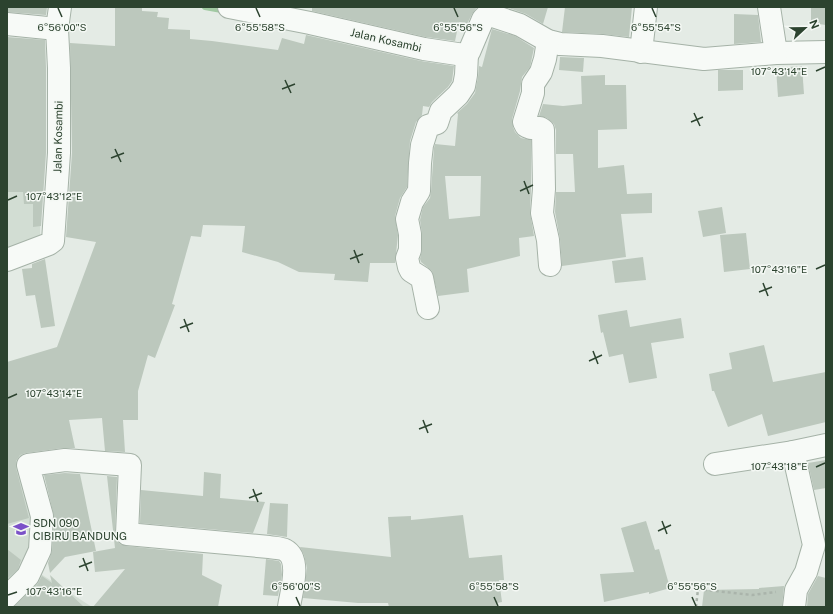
<svg xmlns="http://www.w3.org/2000/svg" width="833" height="614" font-family="'Public Sans',sans-serif">
<rect width="100%" height="100%" fill="#e4ebe5"/>
<g fill="#d2ddd3">
<path d="M 42,101 L 40,241 L 7,254 L 7,102 Z"/>
<path d="M 17,436 L 37,516 L 30,567 L 92,607 L 7,607 L 7,437 Z"/>
</g>
<g fill="none" stroke-linecap="round" stroke-linejoin="round">
<path stroke="#a1c9a2" stroke-width="6" d="M 205,7 L 227,11"/>
</g>
<g fill="#bcc8bd" fill-rule="evenodd">
<path d="M 7,7 L 47,7 L 46,15 L 7,12 Z"/>
<path d="M 115,7 L 142,7 L 142,11 L 158,12 L 157,17 L 169,18 L 168,29 L 190,30 L 190,39 L 212,41 L 278,50 L 282,38 L 304,44 L 306,35 L 421,61 L 454,66 L 452,81 L 448,87 L 432,102 L 429,107 L 423,106 L 422,115 L 416,122 L 410,141 L 407,187 L 400,198 L 395,216 L 398,235 L 395,263 L 370,263 L 368,282 L 334,280 L 335,274 L 299,272 L 278,262 L 242,252 L 245,226 L 203,225 L 201,237 L 191,236 L 172,304 L 175,305 L 155,358 L 148,355 L 138,391 L 138,420 L 123,420 L 125,452 L 105,451 L 102,418 L 69,420 L 75,448 L 63,448 L 26,453 L 20,455 L 16,461 L 16,468 L 29,518 L 7,524 L 7,362 L 57,347 L 96,242 L 66,237 L 72,153 L 70,43 L 115,46 Z"/>
<path d="M 312,7 L 477,7 L 472,14 L 467,24 L 459,22 L 455,41 L 426,37 L 312,11 Z"/>
<path d="M 506,7 L 548,7 L 543,24 L 526,14 Z"/>
<path d="M 565,7 L 632,7 L 629,37 L 603,34 L 562,32 Z"/>
<path d="M 811,7 L 826,7 L 826,25 L 811,23 Z"/>
<path d="M 734,14 L 758,15 L 761,42 L 734,44 Z"/>
<path d="M 492,29 L 515,36 L 534,48 L 530,67 L 522,77 L 520,91 L 512,119 L 513,127 L 515,132 L 521,138 L 531,140 L 531,189 L 530,212 L 534,236 L 519,238 L 520,256 L 467,269 L 469,292 L 438,296 L 432,271 L 421,262 L 420,259 L 422,250 L 422,234 L 420,220 L 423,207 L 430,198 L 431,192 L 434,148 L 435,144 L 455,146 L 458,114 L 457,113 L 467,104 L 475,93 L 478,77 L 479,66 L 482,67 ZM 445,176 L 481,176 L 480,216 L 449,219 Z"/>
<path d="M 7,37 L 45,40 L 46,68 L 46,153 L 41,226 L 33,227 L 33,204 L 24,204 L 23,192 L 7,192 Z"/>
<path d="M 560,57 L 584,58 L 583,72 L 559,70 Z"/>
<path d="M 802,66 L 804,94 L 778,97 L 776,68 Z"/>
<path d="M 718,70 L 743,70 L 743,90 L 718,91 Z"/>
<path d="M 605,75 L 605,85 L 626,85 L 627,129 L 598,130 L 598,168 L 624,165 L 627,194 L 652,193 L 652,213 L 621,214 L 626,257 L 562,266 L 560,239 L 555,212 L 556,192 L 575,192 L 573,154 L 556,154 L 556,130 L 554,124 L 547,118 L 539,116 L 543,104 L 563,106 L 582,104 L 581,76 Z"/>
<path d="M 722,207 L 726,233 L 703,237 L 698,211 Z"/>
<path d="M 746,233 L 750,269 L 724,272 L 720,235 Z"/>
<path d="M 643,257 L 646,280 L 615,283 L 612,261 Z"/>
<path d="M 45,259 L 55,326 L 41,328 L 35,295 L 26,296 L 22,269 L 32,268 L 32,264 Z"/>
<path d="M 627,310 L 630,327 L 681,318 L 684,338 L 651,343 L 657,378 L 629,383 L 623,354 L 609,357 L 603,332 L 601,333 L 598,315 Z"/>
<path d="M 764,345 L 773,382 L 826,372 L 826,422 L 768,436 L 762,414 L 728,427 L 714,391 L 712,391 L 709,374 L 732,369 L 729,353 Z"/>
<path d="M 826,460 L 826,488 L 814,490 L 808,463 Z"/>
<path d="M 204,472 L 221,474 L 220,498 L 265,502 L 253,533 L 140,523 L 141,490 L 203,496 Z"/>
<path d="M 65,473 L 80,474 L 96,551 L 65,557 L 50,573 L 48,563 L 52,551 L 54,516 L 44,475 Z"/>
<path d="M 107,476 L 117,477 L 115,533 L 116,540 L 120,544 L 126,546 L 203,554 L 202,575 L 222,585 L 218,607 L 93,607 L 125,569 L 95,572 L 93,552 L 115,548 Z"/>
<path d="M 270,503 L 288,504 L 287,537 L 267,534 Z"/>
<path d="M 463,515 L 469,558 L 502,555 L 504,580 L 499,580 L 502,602 L 497,603 L 497,607 L 389,607 L 388,603 L 358,603 L 303,598 L 307,568 L 304,555 L 300,547 L 391,557 L 388,517 L 411,516 L 411,520 Z"/>
<path d="M 646,521 L 655,550 L 659,549 L 670,588 L 649,594 L 649,592 L 604,602 L 600,574 L 634,572 L 621,528 Z"/>
<path d="M 7,549 L 21,560 L 18,569 L 7,579 Z"/>
<path d="M 266,559 L 279,561 L 281,564 L 282,575 L 278,596 L 263,595 Z"/>
<path d="M 50,575 L 84,607 L 14,607 L 37,585 L 42,576 L 52,583 Z"/>
<path d="M 818,576 L 826,578 L 826,607 L 807,607 L 808,594 Z"/>
<path d="M 784,586 L 782,607 L 702,607 L 704,590 L 759,589 L 759,588 Z"/>
</g>
<g fill="none" stroke-linecap="round" stroke-linejoin="round">
<g stroke="#a5b2a7" stroke-width="24">
<g id="minor">
<path d="M 229,7 L 310,23 L 424,49 L 464,55 L 469,52 L 483,19 L 486,16 L 490,15 L 520,25 L 548,41 L 560,44 L 602,46 L 704,59 L 776,53 L 826,52"/>
<path d="M 769,7 L 776,53"/>
<path d="M 7,24 L 57,29"/>
<path d="M 548,41 L 545,59 L 541,72 L 533,84 L 533,93 L 524,122 L 526,126 L 531,128 L 540,128 L 543,130 L 544,189 L 542,213 L 548,240 L 550,265"/>
<path d="M 641,52 L 646,7"/>
<path d="M 7,260 L 49,244 L 53,241 L 59,153 L 59,68 L 57,29 L 60,7"/>
<path d="M 428,308 L 422,278 L 411,271 L 409,267 L 407,258 L 410,250 L 410,234 L 407,219 L 412,202 L 419,191 L 420,163 L 422,145 L 428,126 L 437,123 L 441,111 L 458,95 L 464,86 L 466,75 L 467,54"/>
<path d="M 793,452 L 814,545 L 806,572 L 796,590 L 794,607"/>
<path d="M 715,464 L 793,452 L 826,445"/>
<path d="M 7,597 L 28,576 L 40,550 L 42,516 L 28,465 L 65,460 L 130,465 L 127,534 L 269,547 C 274,548 281,548 285,550 C 302,559 291,592 289,607"/>
</g>
</g>
<path stroke="#aab4ab" stroke-width="2.5" stroke-dasharray="3 3" stroke-linecap="butt" d="M 696,607 L 698,589 L 752,595 L 776,592"/>
<use href="#minor" stroke="#f7faf7" stroke-width="22"/>
</g>
<path fill="none" stroke="#2c432f" stroke-width="1.5" d="M 58,8 L 62,17M 256,8 L 260,17M 454,8 L 458,17M 652,8 L 656,17M 816,71 L 825,67M 285,80 L 291,93M 282,89 L 295,84M 694,113 L 700,126M 691,122 L 703,117M 115,149 L 121,162M 111,158 L 124,153M 524,181 L 529,194M 520,191 L 533,185M 8,200 L 17,196M 354,250 L 359,263M 350,259 L 363,254M 816,269 L 825,265M 763,283 L 768,296M 759,292 L 772,287M 184,319 L 189,332M 180,328 L 193,323M 593,351 L 598,364M 589,361 L 602,355M 8,398 L 17,394M 423,420 L 428,433M 419,429 L 432,424M 816,467 L 825,463M 253,489 L 258,502M 249,498 L 262,493M 662,521 L 667,534M 658,531 L 671,525M 83,558 L 88,571M 79,567 L 92,562M 8,595 L 17,592M 296,597 L 300,606M 494,597 L 498,606M 692,597 L 696,606"/>
<defs>
<g id="school-bare" transform="scale(1.2)"><path d="M0-5L7-2L0 1L-7-2ZM-4 1L0 2.5L4 1V4Q0 6-4 4Z" fill="#7b51c8" stroke="#f4f8f4" stroke-width="2.5" paint-order="stroke"/></g>
</defs>
<g fill-rule="evenodd">
<use href="#school-bare" x="21" y="529"/>
</g>
<g text-anchor="middle" dominant-baseline="central" stroke-width="3" stroke-linejoin="round" paint-order="stroke">
<g font-size="11" fill="#2c432f" stroke="#f4f8f4">
<text transform="translate(386 40) rotate(13)">Jalan Kosambi</text>
<text transform="translate(58 137) rotate(-89)">Jalan Kosambi</text>
</g>
<g font-size="11" fill="#2c432f" stroke="#f4f8f4" text-anchor="start">
<text x="33" y="523">SDN 090<tspan x="33" dy="13">CIBIRU BANDUNG</tspan></text>
</g>
</g>
<g font-size="10" text-anchor="middle" fill="#2c432f" stroke="#f4f8f4" stroke-width="3" stroke-linejoin="round" paint-order="stroke">
<text x="62" y="31">6°56'00"S</text>
<text x="260" y="31">6°55'58"S</text>
<text x="458" y="31">6°55'56"S</text>
<text x="656" y="31">6°55'54"S</text>
<text x="779" y="75">107°43'14"E</text>
<text x="54" y="200">107°43'12"E</text>
<text x="779" y="273">107°43'16"E</text>
<text x="54" y="397">107°43'14"E</text>
<text x="779" y="470">107°43'18"E</text>
<text x="296" y="590">6°56'00"S</text>
<text x="494" y="590">6°55'58"S</text>
<text x="692" y="590">6°55'56"S</text>
<text x="54" y="595">107°43'16"E</text>
</g>
<rect width="833" height="614" fill="none" stroke="#2c432f" stroke-width="16"/>
<g transform="translate(805 28) rotate(68)" stroke="#f4f8f4" stroke-width="3" paint-order="stroke">
<path d="M0-3L7 15L0 10L-7 15Z" fill="#2c432f"/>
<text y="-6" font-size="11" font-weight="bold" text-anchor="middle" fill="#2c432f">N</text>
</g>
</svg>
